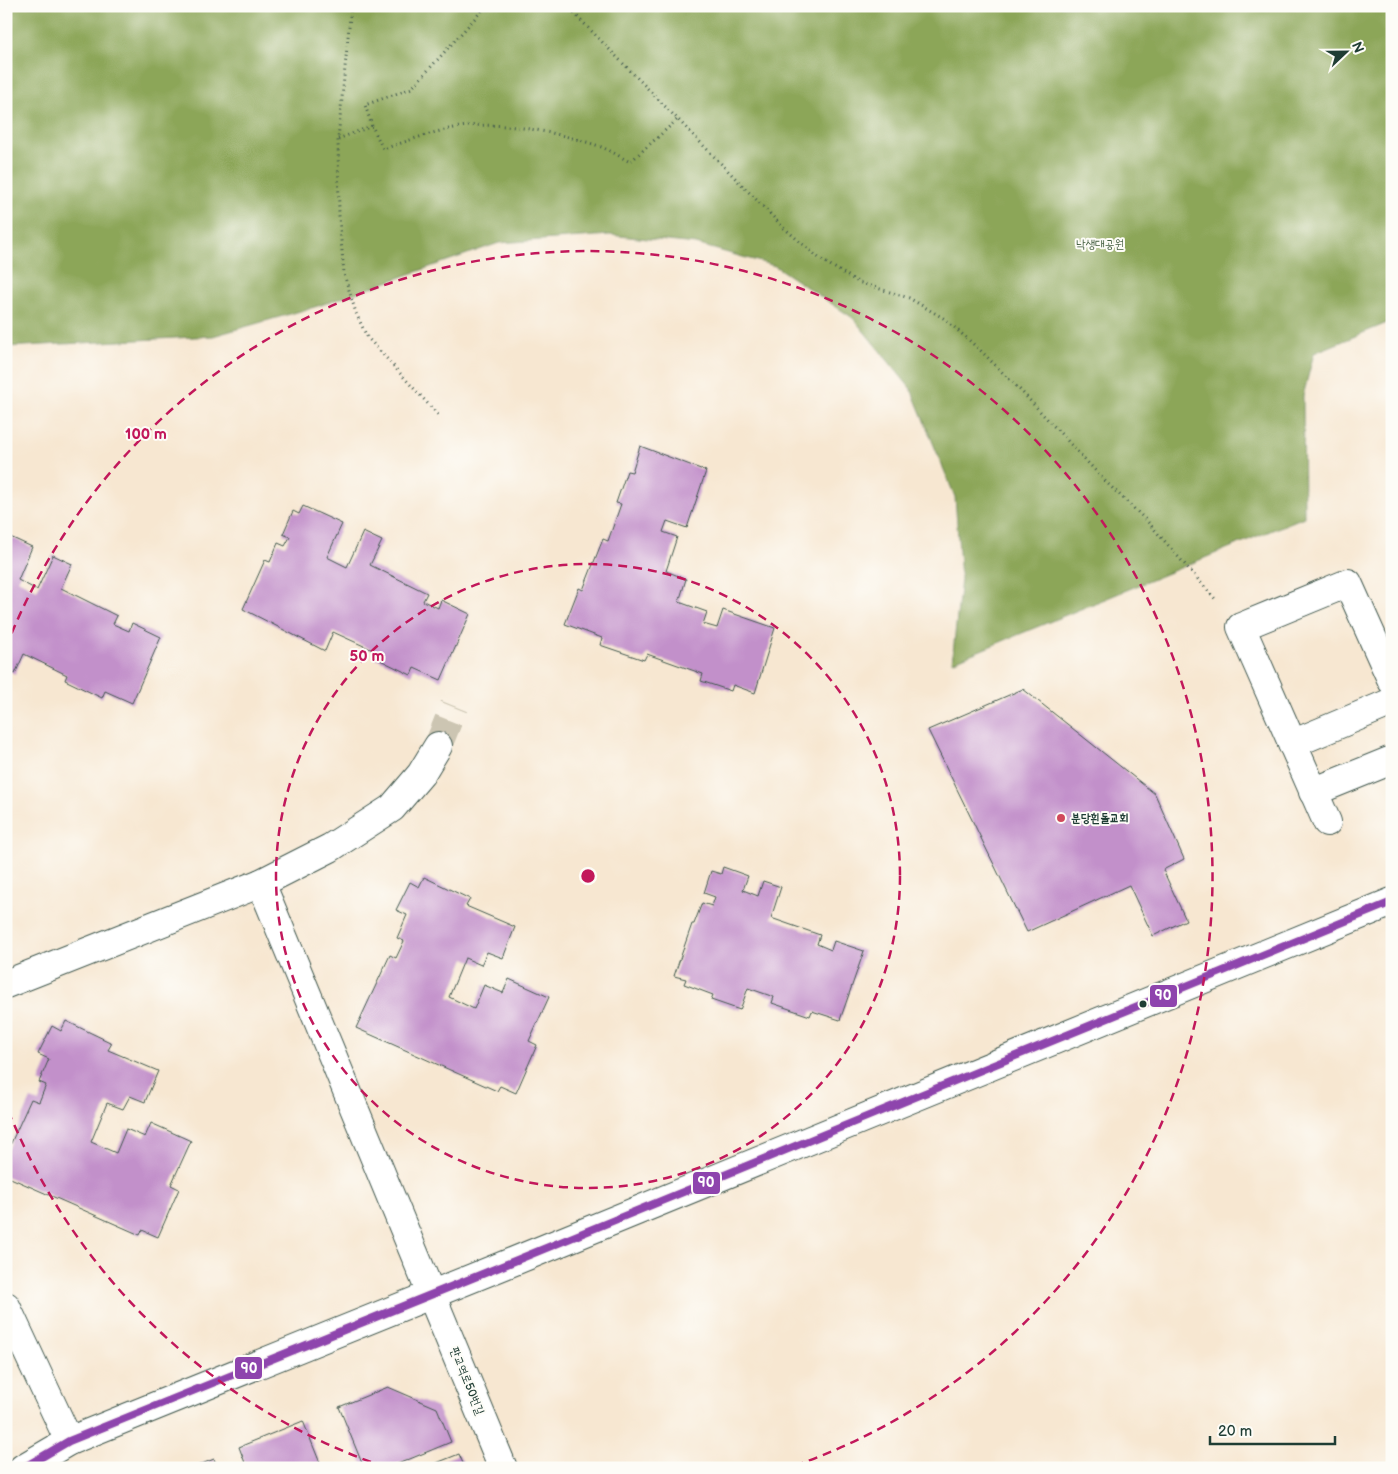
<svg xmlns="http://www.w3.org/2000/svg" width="1398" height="1474" font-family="'Balsamiq Sans','Poor Story',sans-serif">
<rect width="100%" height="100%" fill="#fdfcf7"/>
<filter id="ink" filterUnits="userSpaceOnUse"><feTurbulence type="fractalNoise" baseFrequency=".02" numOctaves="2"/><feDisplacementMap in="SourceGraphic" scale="10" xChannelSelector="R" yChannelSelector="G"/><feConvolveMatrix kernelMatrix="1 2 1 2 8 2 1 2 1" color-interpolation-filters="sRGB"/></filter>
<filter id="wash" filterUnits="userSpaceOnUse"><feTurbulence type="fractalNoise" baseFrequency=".0096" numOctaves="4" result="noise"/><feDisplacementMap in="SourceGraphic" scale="20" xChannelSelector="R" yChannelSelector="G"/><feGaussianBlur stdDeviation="1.12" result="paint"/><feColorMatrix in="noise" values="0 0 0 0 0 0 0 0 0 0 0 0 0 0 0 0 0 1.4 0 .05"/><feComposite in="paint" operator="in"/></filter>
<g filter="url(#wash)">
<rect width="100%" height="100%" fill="#f7e7d1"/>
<path fill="#8ca658" stroke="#567246" d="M 6,6 L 1392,6 L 1392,321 L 1314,353 L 1303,396 L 1304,517 L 952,662 L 961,579 L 955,497 L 911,389 L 853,318 L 775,266 L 696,244 L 610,235 L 499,243 L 318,306 L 213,336 L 6,347 Z"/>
<g id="blocks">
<g fill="#c290ca">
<path d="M 640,446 L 706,471 L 687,528 L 667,521 L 663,532 L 677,537 L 666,571 L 686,579 L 679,602 L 707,612 L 703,624 L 717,628 L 723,610 L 775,628 L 755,693 L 733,685 L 731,691 L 701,681 L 703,674 L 647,654 L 644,660 L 600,645 L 602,638 L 565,624 L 579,588 L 583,590 L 603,539 L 608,541 L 621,504 L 616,503 L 627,471 L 632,472 Z"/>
<path d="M 303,506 L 342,524 L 327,557 L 347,567 L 363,532 L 382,541 L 370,565 L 427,593 L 423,601 L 438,608 L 441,600 L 470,614 L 441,680 L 414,668 L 411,675 L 374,657 L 377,652 L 333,632 L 325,651 L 243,609 L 265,560 L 270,562 L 278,543 L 285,546 L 290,537 L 283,534 L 293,511 L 299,514 Z"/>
<path d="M 6,535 L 32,547 L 18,580 L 37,590 L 53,555 L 72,564 L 61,588 L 117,616 L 113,624 L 129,631 L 132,623 L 161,637 L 132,703 L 105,691 L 102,698 L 65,680 L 67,675 L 24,654 L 15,674 L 6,669 Z"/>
<path d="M 1023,689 L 1155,794 L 1184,859 L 1163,870 L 1186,920 L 1153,936 L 1129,885 L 1027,932 L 928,730 Z"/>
<path d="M 723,867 L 748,876 L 743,890 L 758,896 L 763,881 L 781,887 L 771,918 L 820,935 L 817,944 L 831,950 L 834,941 L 864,951 L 840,1020 L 812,1011 L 810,1016 L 772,1003 L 774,997 L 748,988 L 740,1010 L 711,1000 L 713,995 L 684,984 L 686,979 L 674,976 L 692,924 L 694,924 L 702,903 L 712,906 L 715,897 L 704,893 L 711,871 L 721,874 Z"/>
<path d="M 424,877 L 470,899 L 466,906 L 515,927 L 503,958 L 487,952 L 481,965 L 465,958 L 449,997 L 474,1009 L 484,985 L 503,993 L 509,979 L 549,997 L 529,1041 L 537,1045 L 516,1093 L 500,1086 L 497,1091 L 356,1028 L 390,955 L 396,958 L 404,941 L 397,938 L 407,915 L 396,910 L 410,882 L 419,887 Z"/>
<path d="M 66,1021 L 112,1043 L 108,1050 L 158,1071 L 145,1102 L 130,1096 L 123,1109 L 107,1103 L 91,1142 L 116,1153 L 126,1129 L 145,1137 L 151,1123 L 191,1141 L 171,1185 L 179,1189 L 158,1237 L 142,1230 L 140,1235 L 6,1176 L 6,1154 L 31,1099 L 39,1102 L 46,1085 L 39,1082 L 49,1059 L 38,1054 L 52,1026 L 61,1031 Z"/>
<path d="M 388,1387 L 437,1408 L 451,1442 L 388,1468 L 364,1468 L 339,1407 Z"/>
<path d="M 303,1421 L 322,1468 L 247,1468 L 239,1447 Z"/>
<path d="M 459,1454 L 465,1468 L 424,1468 Z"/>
<path d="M 214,1459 L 218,1468 L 192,1468 Z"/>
</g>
</g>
</g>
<g filter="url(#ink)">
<use href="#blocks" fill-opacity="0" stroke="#3f564c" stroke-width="1"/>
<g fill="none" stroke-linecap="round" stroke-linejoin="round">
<path stroke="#ccc5b2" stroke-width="28" stroke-dasharray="28 14" stroke-linecap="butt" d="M 438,746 L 454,706"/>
<g stroke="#3f564c" stroke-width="30">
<g id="minor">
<path d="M 1292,744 L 1392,702"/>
<path d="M 438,746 L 421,774 L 392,808 L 330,848 L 261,883 L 503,1468"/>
<path d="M 1313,792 L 1392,760"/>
<path d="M 1327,822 L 1241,627 L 1348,583 L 1392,681"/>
<path d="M 6,984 L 261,883"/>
<path d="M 6,1306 L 69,1441"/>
<path d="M 23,1468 L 69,1441 L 507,1264 L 1392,902"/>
</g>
</g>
<g stroke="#3f564c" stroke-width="3" stroke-dasharray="1 4" stroke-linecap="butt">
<path d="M 351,6 L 338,139 L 339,217 L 344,274 L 356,313 L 367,337 L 440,417"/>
<path d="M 567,6 L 784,228 L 820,259 L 858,282 L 909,298 L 945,319 L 980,350 L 1022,392 L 1106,482 L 1146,520 L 1217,601"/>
<path d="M 372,126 L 365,105 L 412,88 L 486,6"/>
<path d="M 338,139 L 372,126 L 383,149 C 411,140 439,129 468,126 C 507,122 559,133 596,145 C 608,149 619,156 630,162 L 678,119"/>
</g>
<use href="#minor" stroke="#fff" stroke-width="28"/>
<g stroke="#fdfcf7" stroke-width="11">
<path id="bus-1" d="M 23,1468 L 69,1441 L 507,1264 L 1392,902"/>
</g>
<use href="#bus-1" stroke="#8e44ad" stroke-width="8"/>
</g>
</g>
<g fill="none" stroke="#c2185b" stroke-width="2.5" stroke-dasharray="9 6">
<circle cx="588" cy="876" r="312"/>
<path d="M385 1467A625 625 0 0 1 6 1105M6 647A625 625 0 1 1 791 1467"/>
</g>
<circle fill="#d1495b" stroke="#fdfcf7" stroke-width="2" cx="1061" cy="818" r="5"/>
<circle fill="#1f3d34" stroke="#fdfcf7" stroke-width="2" cx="1143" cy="1004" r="4.5"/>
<g text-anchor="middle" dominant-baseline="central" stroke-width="4" stroke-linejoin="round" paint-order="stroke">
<g font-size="12" fill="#435e40" stroke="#fdfcf7">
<text x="1100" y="244">낙생대공원</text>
</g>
<g font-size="12" font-weight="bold" fill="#1f3d34" stroke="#fdfcf7" text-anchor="start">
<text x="1071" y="818">분당흰돌교회</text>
</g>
<g font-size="12" fill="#1f3d34" stroke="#fdfcf7">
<text transform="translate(467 1381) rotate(68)">판교역로50번길</text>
</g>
</g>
<circle cx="588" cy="876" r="8" fill="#c2185b" stroke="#fdfcf7" stroke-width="2.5"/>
<g font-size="15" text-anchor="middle" font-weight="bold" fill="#c2185b" stroke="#fdfcf7" stroke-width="4" stroke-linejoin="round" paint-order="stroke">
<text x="146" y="439">100 m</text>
<text x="367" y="661">50 m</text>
</g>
<g stroke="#fdfcf7" stroke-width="2">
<rect x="1149" y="984" width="29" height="24" rx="5" fill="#8e44ad"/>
<rect x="692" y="1171" width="29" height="24" rx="5" fill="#8e44ad"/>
<rect x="234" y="1356" width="29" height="24" rx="5" fill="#8e44ad"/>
</g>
<g font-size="14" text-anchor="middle" font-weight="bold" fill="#fff">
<text x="1163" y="1000">90</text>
<text x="706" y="1187">90</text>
<text x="249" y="1373">90</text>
</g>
<rect width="1398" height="1474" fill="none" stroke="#fdfcf7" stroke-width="25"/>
<g transform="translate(1346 52) rotate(68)" stroke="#fdfcf7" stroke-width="4" paint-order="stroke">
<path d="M0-4L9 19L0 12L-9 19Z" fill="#1f3d34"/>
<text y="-8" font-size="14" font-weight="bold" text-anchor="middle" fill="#1f3d34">N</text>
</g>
<path d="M1210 1436v8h125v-8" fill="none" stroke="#1f3d34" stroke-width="2.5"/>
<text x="1218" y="1436" font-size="15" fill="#1f3d34" stroke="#fdfcf7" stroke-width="4" paint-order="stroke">20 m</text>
</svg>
